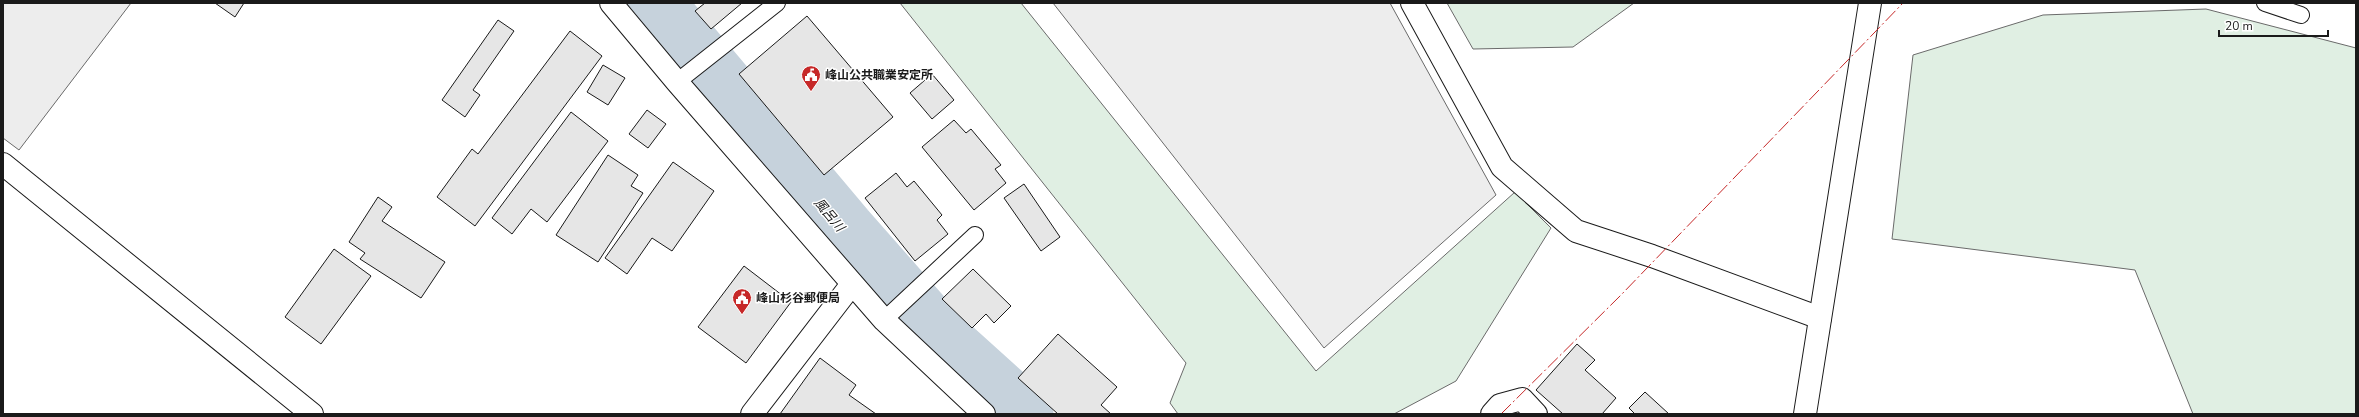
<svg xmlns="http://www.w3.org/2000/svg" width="2359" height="417" font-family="'Nunito Sans','Noto Sans JP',sans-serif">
<rect width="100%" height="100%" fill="#fff"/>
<g fill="#e0efe3" stroke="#6a6a6a">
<path d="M 900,3 L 1021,3 L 1316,371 L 1515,192 L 1551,228 L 1456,381 L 1394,414 L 1178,414 L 1170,403 L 1186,363 Z"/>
<path d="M 1447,3 L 1634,3 L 1573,47 L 1473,49 Z"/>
<path d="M 2206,9 L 2356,48 L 2356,414 L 2193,414 L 2135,270 L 1892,239 L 1913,55 L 2043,15 Z"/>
</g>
<g fill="#ededed" stroke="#6a6a6a">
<path d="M 3,3 L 131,3 L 19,150 L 3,138 Z"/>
<path d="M 1053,3 L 1390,3 L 1496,195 L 1324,348 Z"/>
</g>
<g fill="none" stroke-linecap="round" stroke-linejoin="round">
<path stroke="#c6d2dc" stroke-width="65" d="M 651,3 L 843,231 L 940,341 L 1021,414"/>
</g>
<g fill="#e6e6e6" stroke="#1a1a1a">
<path d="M 215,3 L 244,3 L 235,17 Z"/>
<path d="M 705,3 L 742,3 L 711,29 L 695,11 Z"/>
<path d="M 807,16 L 893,117 L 824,175 L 739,74 Z"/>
<path d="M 498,20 L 514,31 L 473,90 L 480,95 L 465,117 L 442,100 Z"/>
<path d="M 570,31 L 602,56 L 475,226 L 437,197 L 472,149 L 478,154 Z"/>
<path d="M 603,65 L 625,78 L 608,105 L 587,92 Z"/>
<path d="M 932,74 L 954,100 L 932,119 L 910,93 Z"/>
<path d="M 647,110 L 666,124 L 648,148 L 629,134 Z"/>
<path d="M 571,112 L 608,141 L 547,222 L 531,209 L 512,234 L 492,218 Z"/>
<path d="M 954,120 L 966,133 L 971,129 L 1001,165 L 995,169 L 1006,183 L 974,210 L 922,147 Z"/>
<path d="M 608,155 L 638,175 L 631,186 L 643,193 L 598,262 L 556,235 Z"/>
<path d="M 673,162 L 714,191 L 672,251 L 652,238 L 627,274 L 605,258 Z"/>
<path d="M 896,173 L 907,187 L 914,181 L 942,215 L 937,220 L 948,234 L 915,261 L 865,198 Z"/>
<path d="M 1024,184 L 1060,237 L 1041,251 L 1004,198 Z"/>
<path d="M 378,197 L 392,207 L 382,221 L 445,262 L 421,298 L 360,259 L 365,253 L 349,242 Z"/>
<path d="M 334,249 L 371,276 L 321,344 L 285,317 Z"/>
<path d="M 744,266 L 791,302 L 746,363 L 698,327 Z"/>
<path d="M 973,269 L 1011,306 L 994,323 L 986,314 L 972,328 L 942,299 Z"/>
<path d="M 1058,334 L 1117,387 L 1101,405 L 1111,414 L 1058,414 L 1018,378 Z"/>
<path d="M 1577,344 L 1595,360 L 1585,370 L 1616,398 L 1602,414 L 1563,414 L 1536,390 Z"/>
<path d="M 820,358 L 856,385 L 849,395 L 876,414 L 780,414 Z"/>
<path d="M 1645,392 L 1669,414 L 1635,414 L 1629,408 Z"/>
</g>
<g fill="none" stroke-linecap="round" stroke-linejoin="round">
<g stroke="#1a1a1a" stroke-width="18">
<g id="service">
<path d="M 2265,3 L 2301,15"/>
<path d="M 677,82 L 777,3"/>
<path d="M 884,320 L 975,235"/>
</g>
</g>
<g stroke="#1a1a1a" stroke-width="24">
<g id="minor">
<path d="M 1412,3 L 1502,167 L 1576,231 L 1652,256 L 1820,318"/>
<path d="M 752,414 L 852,284"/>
<path d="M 1492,414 L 1500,405 L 1522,399 L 1536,414"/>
</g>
</g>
<g stroke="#1a1a1a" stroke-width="24">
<g id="tertiary">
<path d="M 611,3 L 677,82 L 884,320 L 984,414"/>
<path d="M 3,164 L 312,414"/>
<path d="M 1805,414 L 1870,3"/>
</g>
</g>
<use href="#service" stroke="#fff" stroke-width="16"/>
<use href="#minor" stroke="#fff" stroke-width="22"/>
<use href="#tertiary" stroke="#fff" stroke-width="22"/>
<path stroke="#c62828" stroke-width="1" stroke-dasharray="14 3 2 3" stroke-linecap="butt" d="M 1501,414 L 1621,295 L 1903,3"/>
</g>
<defs>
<g id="civic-pin" transform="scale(1)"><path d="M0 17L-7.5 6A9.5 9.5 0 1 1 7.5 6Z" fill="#c62828" stroke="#fff"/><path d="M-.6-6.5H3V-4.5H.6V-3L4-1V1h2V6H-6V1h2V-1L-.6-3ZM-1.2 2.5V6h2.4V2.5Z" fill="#fff"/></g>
</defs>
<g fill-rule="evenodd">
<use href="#civic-pin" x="811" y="75"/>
<use href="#civic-pin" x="742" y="298"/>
</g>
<g text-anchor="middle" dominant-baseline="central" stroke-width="3" stroke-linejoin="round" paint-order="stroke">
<g font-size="12" font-weight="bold" fill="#1a1a1a" stroke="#fff" text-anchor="start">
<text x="825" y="75">峰山公共職業安定所</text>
<text x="756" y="298">峰山杉谷郵便局</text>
</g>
<g font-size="13" font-style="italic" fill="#1a1a1a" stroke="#fff">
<text transform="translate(829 215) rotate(50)">風呂川</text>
</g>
</g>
<rect width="2359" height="417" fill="none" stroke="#1a1a1a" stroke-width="8"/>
<path d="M2219 30v6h109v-6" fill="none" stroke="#1a1a1a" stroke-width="2"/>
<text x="2225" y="30" font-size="12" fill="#1a1a1a" stroke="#ffffff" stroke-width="3" paint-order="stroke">20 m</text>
</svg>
